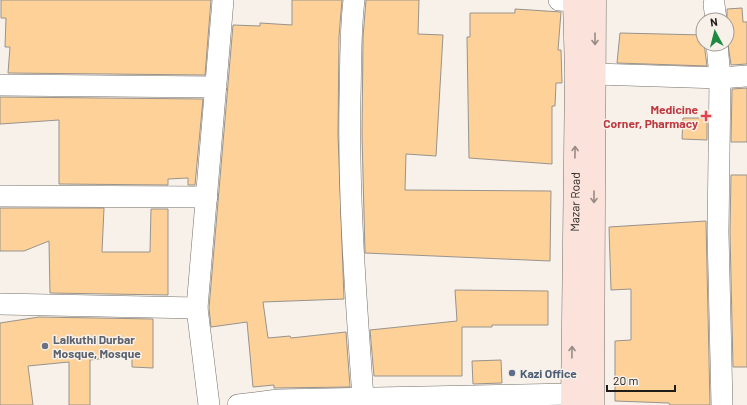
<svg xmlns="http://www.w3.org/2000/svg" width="747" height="405" font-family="Barlow,sans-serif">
<rect width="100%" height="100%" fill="#f7f1e9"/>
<g fill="#fed198" stroke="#98938c">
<path d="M 1,0 L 211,0 L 205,75 L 8,73 L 10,47 L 5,47 L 6,18 L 1,18 Z"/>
<path d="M 292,0 L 342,0 L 339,36 L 338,135 L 344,299 L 263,302 L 268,338 L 290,336 L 291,338 L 346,332 L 350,387 L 274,388 L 274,385 L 253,387 L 247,322 L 211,327 L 209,308 L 233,25 L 260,26 L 260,23 L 292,25 Z"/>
<path d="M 366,0 L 419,0 L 418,34 L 443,35 L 436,156 L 406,154 L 405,190 L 551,191 L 550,261 L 365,253 L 362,135 L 363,37 Z"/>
<path d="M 742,8 L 743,22 L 747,22 L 747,64 L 731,65 L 727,37 L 727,9 Z"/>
<path d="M 515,9 L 561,12 L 558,50 L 561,50 L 562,83 L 556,83 L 555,106 L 552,106 L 552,164 L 469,158 L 467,37 L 470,37 L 470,13 L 515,13 Z"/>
<path d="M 620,33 L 703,35 L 707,66 L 617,63 Z"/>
<path d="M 747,88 L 747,142 L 731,142 L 732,89 Z"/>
<path d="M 0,97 L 203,99 L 195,185 L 188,185 L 188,178 L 168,179 L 168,185 L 59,184 L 59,120 L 0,124 Z"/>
<path d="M 683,118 L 707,118 L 707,140 L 682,139 Z"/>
<path d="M 731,175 L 747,175 L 747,367 L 733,367 L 730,232 Z"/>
<path d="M 0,208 L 104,208 L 102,252 L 150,252 L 151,209 L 168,209 L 168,295 L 50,293 L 49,241 L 24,251 L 0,251 Z"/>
<path d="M 706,221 L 710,405 L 670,405 L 669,403 L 615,401 L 615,341 L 631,340 L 631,289 L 611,290 L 609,227 Z"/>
<path d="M 455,290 L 548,291 L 548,325 L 492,325 L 492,327 L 462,327 L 462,376 L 374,376 L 370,330 L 457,321 Z"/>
<path d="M 39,317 L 153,319 L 153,368 L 132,367 L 132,355 L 90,360 L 90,405 L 69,405 L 69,362 L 28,366 L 33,405 L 0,405 L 0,323 Z"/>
<path d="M 501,360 L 502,383 L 473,384 L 472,361 Z"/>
</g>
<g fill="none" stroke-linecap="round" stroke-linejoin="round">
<g stroke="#757069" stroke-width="22">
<g id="minor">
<path d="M 354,0 C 350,32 351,65 350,97 C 348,197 356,298 363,398"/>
<path d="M 559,0 L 574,1"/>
<path d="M 714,4 L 716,20"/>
<path d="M 717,44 L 720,78 L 718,232 L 722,405"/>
<path d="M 595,74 L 720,78 L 747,76"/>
<path d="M 0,85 L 216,87"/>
<path d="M 0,196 L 207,197"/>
<path d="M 0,304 L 197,308"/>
<path d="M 209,405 L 197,308 L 223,0"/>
<path d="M 238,405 L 278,400 L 572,394"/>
</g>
</g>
<g stroke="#757069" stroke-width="23">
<g id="secondary">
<path id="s1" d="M 572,405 L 576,74 L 574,0"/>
<path d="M 593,405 L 595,0"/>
</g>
</g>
<use href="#minor" stroke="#fff" stroke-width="21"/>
<use href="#secondary" stroke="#fbe3dc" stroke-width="22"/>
</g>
<defs><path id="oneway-shaft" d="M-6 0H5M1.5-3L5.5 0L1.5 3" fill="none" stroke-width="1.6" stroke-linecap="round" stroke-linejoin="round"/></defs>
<g stroke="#988a85">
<use href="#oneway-shaft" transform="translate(595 39) rotate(90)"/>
<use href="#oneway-shaft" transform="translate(575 152) rotate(-89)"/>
<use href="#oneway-shaft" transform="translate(594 197) rotate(90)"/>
<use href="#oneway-shaft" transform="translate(572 352) rotate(-89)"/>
</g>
<path fill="#e0444e" stroke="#f7f1e9" stroke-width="1.5" d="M704 110h4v4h4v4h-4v4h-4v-4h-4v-4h4z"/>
<circle fill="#6b7280" stroke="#f7f1e9" stroke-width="1.5" cx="45" cy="346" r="4"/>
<circle fill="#5c6f8a" stroke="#f7f1e9" stroke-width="1.5" cx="512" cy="373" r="4"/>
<g text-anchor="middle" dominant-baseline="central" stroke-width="3" stroke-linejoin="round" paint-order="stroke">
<g font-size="12" font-weight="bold" fill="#be3a42" stroke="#f7f1e9" text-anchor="end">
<text x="698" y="109">Medicine<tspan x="698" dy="14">Corner, Pharmacy</tspan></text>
</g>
<g font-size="12" fill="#1f1d1a" stroke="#f7f1e9">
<text stroke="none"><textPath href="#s1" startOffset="203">Mazar Road</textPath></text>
</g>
<g font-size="12" font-weight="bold" fill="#5b616d" stroke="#f7f1e9" text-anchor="start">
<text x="53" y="339">Lalkuthi Durbar<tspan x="53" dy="14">Mosque, Mosque</tspan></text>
</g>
<g font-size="12" font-weight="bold" fill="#4e5e75" stroke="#f7f1e9" text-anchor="start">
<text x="520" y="373">Kazi Office</text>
</g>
</g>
<g transform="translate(715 32) rotate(353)"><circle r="19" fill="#f7f1e9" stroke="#a19c96"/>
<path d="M0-3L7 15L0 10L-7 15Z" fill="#1e8940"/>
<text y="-6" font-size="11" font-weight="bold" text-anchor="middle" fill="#1f1d1a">N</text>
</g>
<path d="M607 385v6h68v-6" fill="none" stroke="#1f1d1a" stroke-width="2"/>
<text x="613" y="385" font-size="12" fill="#1f1d1a" stroke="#f7f1e9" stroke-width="3" paint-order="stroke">20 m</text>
</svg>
